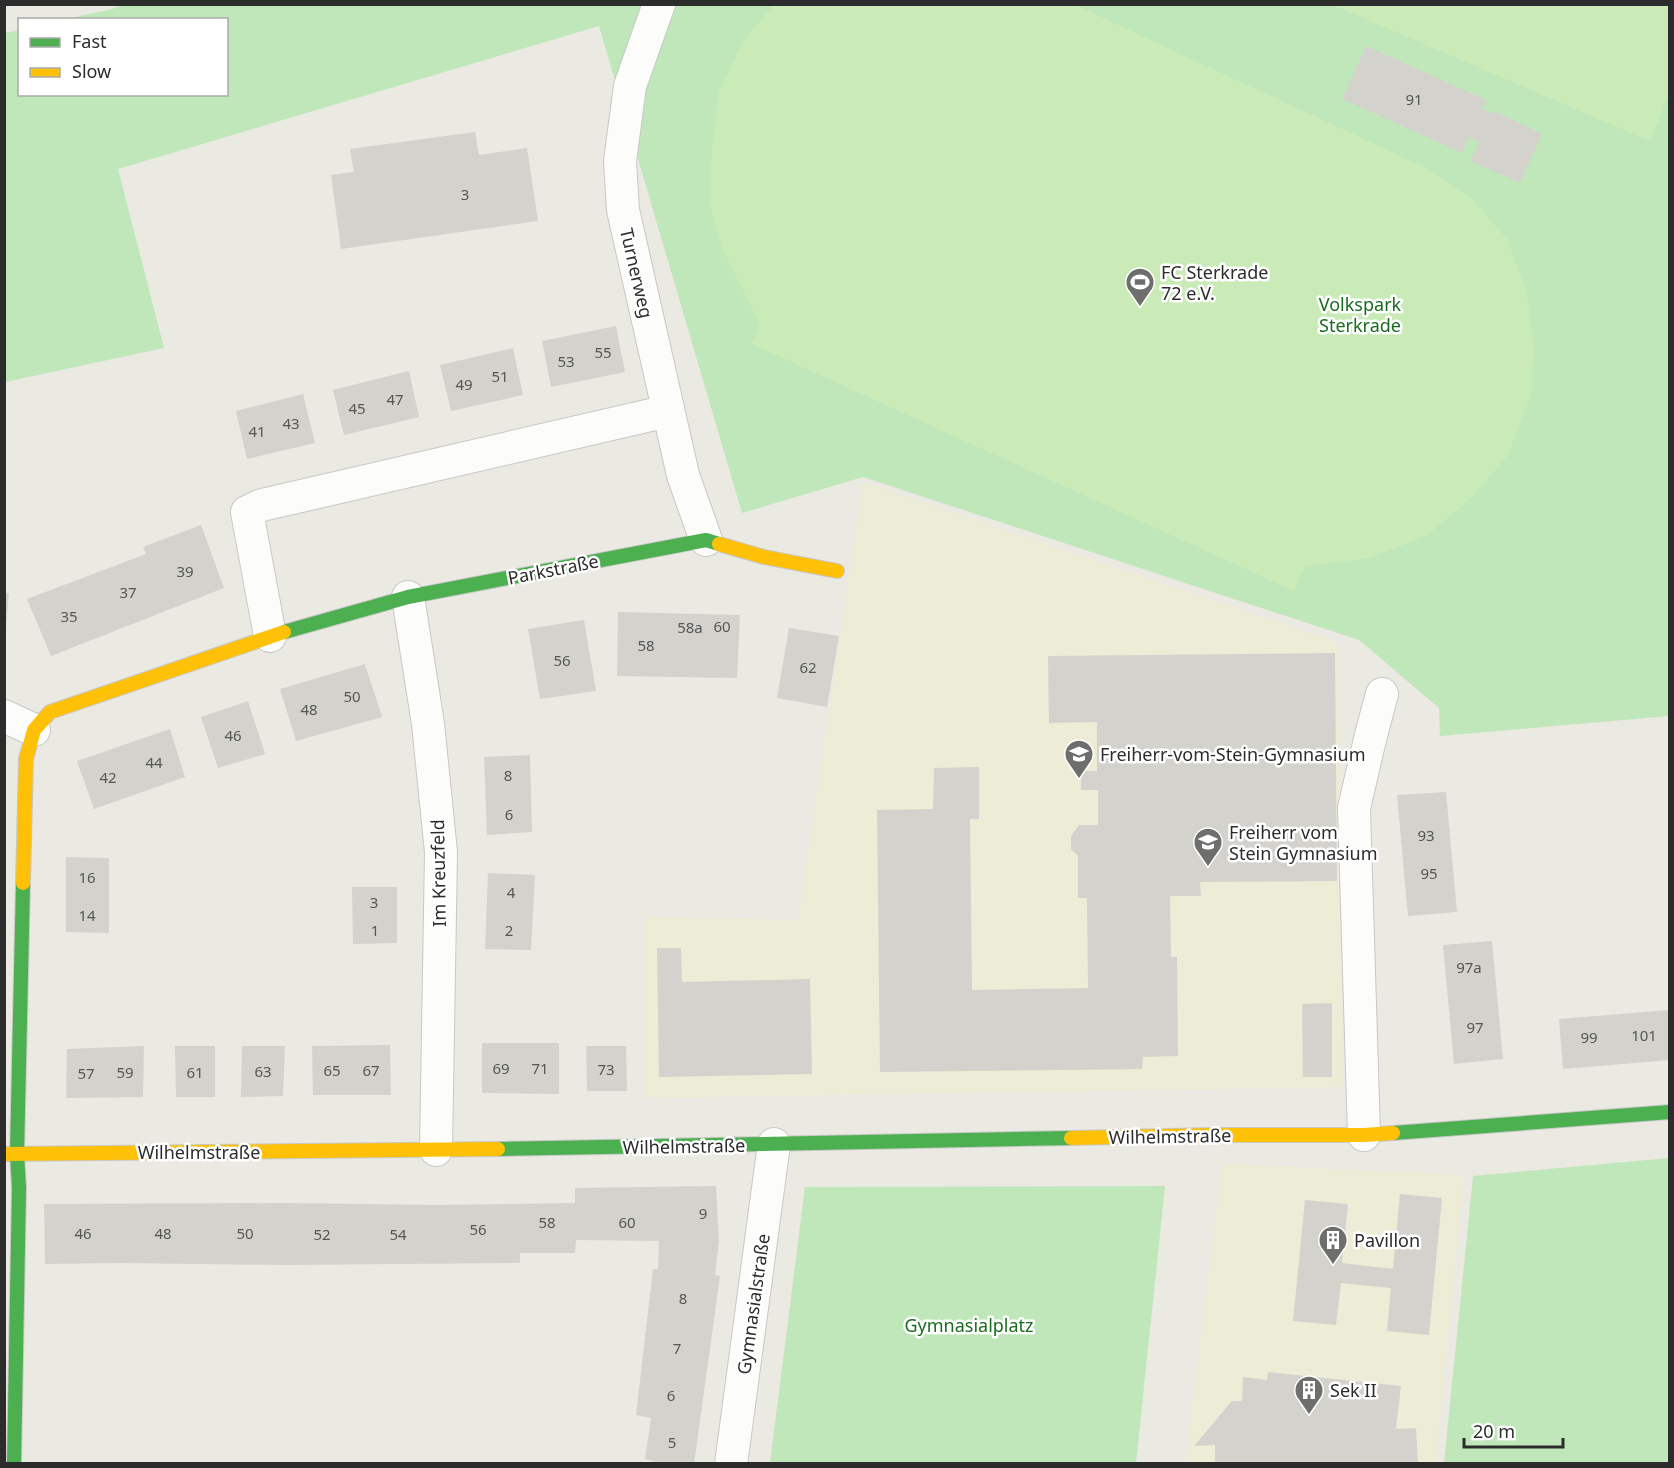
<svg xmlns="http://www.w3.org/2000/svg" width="1674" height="1468" font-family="'Noto Sans',sans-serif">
<rect width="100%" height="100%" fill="#eae9e2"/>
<g fill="#edecd6">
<path d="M 863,482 L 1338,643 L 1343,1087 L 645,1098 L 646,917 L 798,920 Z"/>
<path d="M 1222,1164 L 1464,1175 L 1436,1463 L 1185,1464 Z"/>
</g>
<g fill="#c0e7ba">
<path d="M 125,4 L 1669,5 L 1669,716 L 1440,736 L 1439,708 L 1359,640 L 863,477 L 742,513 L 599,26 L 118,169 L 164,348 L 5,382 L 4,33 L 19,30 L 20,94 L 226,94 L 226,20 L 66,19 L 112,9 Z"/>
<path d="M 1669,1158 L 1669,1463 L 1444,1463 L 1473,1176 Z"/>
<path d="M 1165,1186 L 1136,1463 L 770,1463 L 805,1187 Z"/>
</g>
<g fill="#caebb8">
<path d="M 774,5 L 1075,5 L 1422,166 L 1470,197 L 1507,239 L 1526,290 L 1534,346 L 1531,395 L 1508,455 L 1471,498 L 1426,536 L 1370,558 L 1305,566 L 1294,591 L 752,344 L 760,324 L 723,250 L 710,206 L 712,149 L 719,93 L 743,41 Z"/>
<path d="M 1333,5 L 1669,5 L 1669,95 L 1650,141 Z"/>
</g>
<g fill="#d3d2cd">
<path d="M 1366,46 L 1486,100 L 1482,109 L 1492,113 L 1493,111 L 1542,134 L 1520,183 L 1470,161 L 1479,142 L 1469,137 L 1462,153 L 1342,99 Z"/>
<path d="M 475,132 L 479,155 L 527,148 L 538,221 L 341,249 L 331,175 L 354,172 L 350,149 Z"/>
<path d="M 616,326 L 625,372 L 551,387 L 542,341 Z"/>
<path d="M 513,348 L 523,395 L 451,411 L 440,365 Z"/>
<path d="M 409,371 L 419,417 L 344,435 L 333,390 Z"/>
<path d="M 303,394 L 315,443 L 247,459 L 236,411 Z"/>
<path d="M 201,525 L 224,588 L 51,656 L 27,599 L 146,554 L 143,547 Z"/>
<path d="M 4,593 L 9,593 L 6,626 L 4,626 Z"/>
<path d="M 618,612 L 740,615 L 737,678 L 617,676 Z"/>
<path d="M 584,620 L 596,691 L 540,699 L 528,629 Z"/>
<path d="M 789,628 L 839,636 L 827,707 L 777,698 Z"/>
<path d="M 1335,653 L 1337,881 L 1200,882 L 1201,896 L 1170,896 L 1171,957 L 1177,957 L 1178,1056 L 1143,1057 L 1142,1069 L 880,1072 L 877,810 L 933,809 L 934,768 L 979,767 L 979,819 L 970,819 L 972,990 L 1088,988 L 1087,898 L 1078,898 L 1078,856 L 1071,849 L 1071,836 L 1079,825 L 1098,825 L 1098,790 L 1081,790 L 1081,771 L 1097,771 L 1097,722 L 1049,723 L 1048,656 Z"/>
<path d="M 365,664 L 382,717 L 296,741 L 280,689 Z"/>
<path d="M 248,701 L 265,754 L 218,768 L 201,717 Z"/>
<path d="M 170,729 L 185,777 L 94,809 L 77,761 Z"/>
<path d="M 530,755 L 532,832 L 487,835 L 484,757 Z"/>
<path d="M 1446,792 L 1457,912 L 1408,916 L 1397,795 Z"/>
<path d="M 66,857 L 109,858 L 109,933 L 66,932 Z"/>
<path d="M 488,873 L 535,875 L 531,950 L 485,949 Z"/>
<path d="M 352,887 L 397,887 L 397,943 L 353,944 Z"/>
<path d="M 1492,941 L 1503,1059 L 1454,1064 L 1443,945 Z"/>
<path d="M 657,948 L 681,948 L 682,982 L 810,979 L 812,1074 L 659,1077 Z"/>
<path d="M 1332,1003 L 1332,1077 L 1303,1077 L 1302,1004 Z"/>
<path d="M 1670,1010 L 1670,1060 L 1563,1069 L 1559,1019 Z"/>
<path d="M 482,1043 L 559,1043 L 559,1094 L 482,1093 Z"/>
<path d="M 390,1045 L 391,1095 L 313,1095 L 312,1046 Z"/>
<path d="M 144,1046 L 143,1097 L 66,1098 L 67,1049 Z"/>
<path d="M 175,1046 L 215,1046 L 215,1097 L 176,1097 Z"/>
<path d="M 242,1046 L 285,1046 L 283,1096 L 241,1097 Z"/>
<path d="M 586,1046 L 626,1046 L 627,1091 L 587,1091 Z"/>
<path d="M 716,1186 L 719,1240 L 715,1275 L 720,1276 L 694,1464 L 653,1464 L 654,1461 L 645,1459 L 651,1418 L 636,1415 L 653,1269 L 658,1269 L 659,1241 L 576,1240 L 575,1253 L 520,1253 L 520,1263 L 286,1265 L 121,1263 L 45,1264 L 44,1204 L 285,1203 L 437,1205 L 575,1203 L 575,1188 Z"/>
<path d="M 1400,1194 L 1442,1198 L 1429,1335 L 1387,1331 L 1391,1288 L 1341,1283 L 1336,1325 L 1293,1321 L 1305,1200 L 1348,1204 L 1342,1263 L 1393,1269 Z"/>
<path d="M 1268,1372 L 1401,1386 L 1396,1429 L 1416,1428 L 1418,1464 L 1215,1464 L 1215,1445 L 1194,1446 L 1232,1401 L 1242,1401 L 1243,1377 L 1267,1380 Z"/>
</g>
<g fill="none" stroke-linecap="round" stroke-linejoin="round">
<g stroke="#c8c8c7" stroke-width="34">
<g id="street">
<path d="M 659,4 L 630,86 L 620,161 L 623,210 L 683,475 L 706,540"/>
<path d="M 408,597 L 428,724 L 441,852 L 436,1150"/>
<path d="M 270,636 L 247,512 L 262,505 L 668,411"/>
<path d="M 4,716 L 34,730"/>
<path d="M 1364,1135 L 1354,808 L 1371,735 L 1382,694"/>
<path d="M 731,1464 L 774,1144"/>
</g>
</g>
<g stroke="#c8c8c7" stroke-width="16">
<g id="fast">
<path d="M 284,632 L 408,597 L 706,540 L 719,544"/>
<path d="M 1393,1133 L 1670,1112"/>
<path d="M 498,1149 L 1071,1138"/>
<path d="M 14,1464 L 19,1188 L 17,1154 L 23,883"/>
</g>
</g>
<g stroke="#c8c8c7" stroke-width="16">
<g id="slow">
<path d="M 719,544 L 764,557 L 837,571"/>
<path d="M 23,883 L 26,759 L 34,730 L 50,712 L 284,632"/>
<path d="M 1071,1138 L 1213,1135 L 1364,1135 L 1393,1133"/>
<path d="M 4,1154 L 498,1149"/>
</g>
</g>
<use href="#street" stroke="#fcfcfb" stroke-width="32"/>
<use href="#fast" stroke="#4caf50" stroke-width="14"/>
<use href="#slow" stroke="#ffc107" stroke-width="14"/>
</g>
<defs>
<g id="stadium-pin" transform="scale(1.5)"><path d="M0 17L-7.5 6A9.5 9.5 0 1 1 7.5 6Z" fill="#6e6e6c" stroke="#fff"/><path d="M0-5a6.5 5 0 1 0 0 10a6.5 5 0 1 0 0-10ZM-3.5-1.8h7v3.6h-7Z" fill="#fff"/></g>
<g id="school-pin" transform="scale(1.5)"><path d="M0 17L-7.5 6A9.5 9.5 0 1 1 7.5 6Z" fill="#6e6e6c" stroke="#fff"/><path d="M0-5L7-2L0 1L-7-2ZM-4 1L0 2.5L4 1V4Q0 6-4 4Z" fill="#fff"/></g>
<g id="building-pin" transform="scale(1.5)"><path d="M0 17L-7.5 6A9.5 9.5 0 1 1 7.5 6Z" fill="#6e6e6c" stroke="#fff"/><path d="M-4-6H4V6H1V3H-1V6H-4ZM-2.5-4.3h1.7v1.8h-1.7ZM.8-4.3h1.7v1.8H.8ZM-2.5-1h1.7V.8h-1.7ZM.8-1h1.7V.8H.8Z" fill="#fff"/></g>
</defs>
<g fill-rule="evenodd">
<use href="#stadium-pin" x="1140" y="282"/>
<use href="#school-pin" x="1079" y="754"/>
<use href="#school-pin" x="1208" y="842"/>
<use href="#building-pin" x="1333" y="1240"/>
<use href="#building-pin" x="1309" y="1390"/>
</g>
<g text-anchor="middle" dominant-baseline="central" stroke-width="5" stroke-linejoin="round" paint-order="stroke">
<g font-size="15" fill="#565655">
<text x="1414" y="99">91</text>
<text x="465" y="194">3</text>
<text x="603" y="352">55</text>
<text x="566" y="361">53</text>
<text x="500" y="376">51</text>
<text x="464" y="384">49</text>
<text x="395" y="399">47</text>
<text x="357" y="408">45</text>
<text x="291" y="423">43</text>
<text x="257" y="431">41</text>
<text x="185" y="571">39</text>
<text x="128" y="592">37</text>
<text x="69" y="616">35</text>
<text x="722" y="626">60</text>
<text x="690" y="627">58a</text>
<text x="646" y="645">58</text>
<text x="562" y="660">56</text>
<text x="808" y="667">62</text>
<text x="352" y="696">50</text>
<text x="309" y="709">48</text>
<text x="233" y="735">46</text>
<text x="154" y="762">44</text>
<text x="508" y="775">8</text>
<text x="108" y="777">42</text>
<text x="509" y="814">6</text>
<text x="1426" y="835">93</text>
<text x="1429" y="873">95</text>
<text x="87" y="877">16</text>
<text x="511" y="892">4</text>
<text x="374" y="902">3</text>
<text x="87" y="915">14</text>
<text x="375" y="930">1</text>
<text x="509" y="930">2</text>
<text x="1469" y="967">97a</text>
<text x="1475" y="1027">97</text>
<text x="1644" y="1035">101</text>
<text x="1589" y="1037">99</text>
<text x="501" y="1068">69</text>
<text x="540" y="1068">71</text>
<text x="606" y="1069">73</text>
<text x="332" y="1070">65</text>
<text x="371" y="1070">67</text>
<text x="263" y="1071">63</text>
<text x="125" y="1072">59</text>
<text x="195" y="1072">61</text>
<text x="86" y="1073">57</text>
<text x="703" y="1213">9</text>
<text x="547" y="1222">58</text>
<text x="627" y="1222">60</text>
<text x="478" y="1229">56</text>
<text x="83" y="1233">46</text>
<text x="163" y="1233">48</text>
<text x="245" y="1233">50</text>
<text x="322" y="1234">52</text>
<text x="398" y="1234">54</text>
<text x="683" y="1298">8</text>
<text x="677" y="1348">7</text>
<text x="671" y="1395">6</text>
<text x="672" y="1442">5</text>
</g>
<g font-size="18" fill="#2c2c2c" stroke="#fff" text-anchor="start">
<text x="1161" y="272">FC Sterkrade<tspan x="1161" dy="21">72 e.V.</tspan></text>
<text x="1100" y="754">Freiherr-vom-Stein-Gymnasium</text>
<text x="1229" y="832">Freiherr vom<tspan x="1229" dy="21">Stein Gymnasium</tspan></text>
<text x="1354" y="1240">Pavillon</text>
<text x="1330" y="1390">Sek II</text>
</g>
<g font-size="18" fill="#2c2c2c" stroke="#fff">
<text transform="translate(637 273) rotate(77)">Turnerweg</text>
<text transform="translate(553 569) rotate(-11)">Parkstraße</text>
<text transform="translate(438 873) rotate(-91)">Im Kreuzfeld</text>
<text transform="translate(1170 1136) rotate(-1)">Wilhelmstraße</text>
<text transform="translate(684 1146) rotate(-1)">Wilhelmstraße</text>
<text x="199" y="1152">Wilhelmstraße</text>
<text transform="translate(753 1304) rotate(-82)">Gymnasialstraße</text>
</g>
<g font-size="18" fill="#196c1f" stroke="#fff">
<text x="1360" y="304">Volkspark<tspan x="1360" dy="21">Sterkrade</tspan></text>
<text x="969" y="1325">Gymnasialplatz</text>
</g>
</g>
<rect width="1674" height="1468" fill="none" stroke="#2c2c2c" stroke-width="12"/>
<rect x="18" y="18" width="210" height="78" fill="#ffffff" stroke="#ababab" stroke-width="1.5"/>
<rect x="30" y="38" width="30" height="9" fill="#4caf50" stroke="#ababab" stroke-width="1.5"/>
<text x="72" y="48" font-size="18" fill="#2c2c2c">Fast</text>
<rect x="30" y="68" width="30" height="9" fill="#ffc107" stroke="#ababab" stroke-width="1.5"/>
<text x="72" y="78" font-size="18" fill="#2c2c2c">Slow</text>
<path d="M1464 1438v9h99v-9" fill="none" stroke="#2c2c2c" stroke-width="3"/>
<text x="1473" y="1438" font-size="18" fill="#2c2c2c" stroke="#ffffff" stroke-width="4.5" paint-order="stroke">20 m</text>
</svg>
